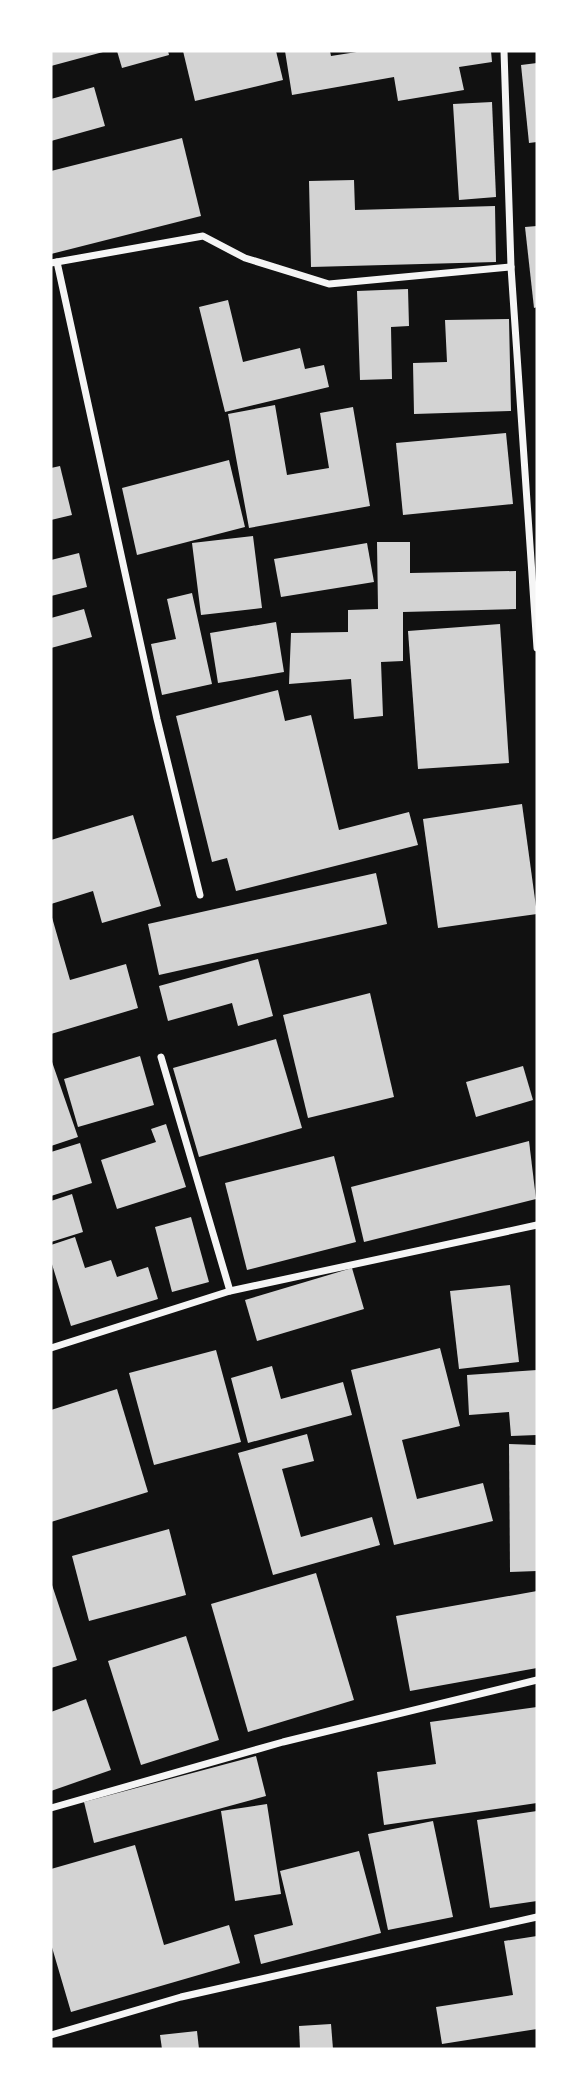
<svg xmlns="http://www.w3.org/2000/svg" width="588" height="2100" font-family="'Space Grotesk',sans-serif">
<rect width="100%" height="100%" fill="#111"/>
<g fill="#d3d3d3">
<path d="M 51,51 L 103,51 L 103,52 L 51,66 Z"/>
<path d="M 117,51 L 168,51 L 169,55 L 122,68 Z"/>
<path d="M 183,51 L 276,51 L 283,80 L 195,101 Z"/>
<path d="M 285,51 L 330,51 L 331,56 L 363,51 L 491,51 L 492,62 L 459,67 L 464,90 L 398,101 L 394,77 L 292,95 Z"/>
<path d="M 537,63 L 537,142 L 529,143 L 521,65 Z"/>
<path d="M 94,87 L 105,126 L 51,141 L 51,99 Z"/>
<path d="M 492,102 L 496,197 L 459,200 L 453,104 Z"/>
<path d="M 182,138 L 201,216 L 51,254 L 51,171 Z"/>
<path d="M 354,180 L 355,210 L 495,206 L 496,262 L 311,267 L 309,181 Z"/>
<path d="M 537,226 L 537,307 L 534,308 L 525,227 Z"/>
<path d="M 408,289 L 409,326 L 391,327 L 392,379 L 360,380 L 357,291 Z"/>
<path d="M 228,300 L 243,362 L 300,348 L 305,369 L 324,365 L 329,387 L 225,412 L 199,307 Z"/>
<path d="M 509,319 L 511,411 L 414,414 L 413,363 L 447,362 L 445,320 Z"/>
<path d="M 275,405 L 287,475 L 329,468 L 320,413 L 353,407 L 370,506 L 249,528 L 228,414 Z"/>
<path d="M 506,433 L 513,504 L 403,515 L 396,443 Z"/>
<path d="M 229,460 L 245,527 L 137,555 L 122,488 Z"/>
<path d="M 60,466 L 72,515 L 51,520 L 51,468 Z"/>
<path d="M 253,536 L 262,608 L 201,615 L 192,543 Z"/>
<path d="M 377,542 L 410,542 L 410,573 L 516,571 L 516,609 L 403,612 L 403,661 L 381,662 L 383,716 L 354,719 L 351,679 L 289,684 L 291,633 L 348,632 L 348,610 L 378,609 Z"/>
<path d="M 367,543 L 374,582 L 281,597 L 274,559 Z"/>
<path d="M 79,553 L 87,587 L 51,596 L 51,560 Z"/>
<path d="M 192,593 L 212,684 L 162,695 L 151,644 L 176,639 L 167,599 Z"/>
<path d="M 84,609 L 92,637 L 51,648 L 51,618 Z"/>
<path d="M 276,622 L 284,672 L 218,683 L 210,633 Z"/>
<path d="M 500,624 L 509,763 L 418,769 L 408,631 Z"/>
<path d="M 278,690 L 285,721 L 311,715 L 339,830 L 409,812 L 418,845 L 236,891 L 227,858 L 212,862 L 176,716 Z"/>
<path d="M 522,804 L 537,914 L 438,928 L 423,819 Z"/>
<path d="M 133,815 L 161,906 L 102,923 L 93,891 L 51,904 L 51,840 Z"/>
<path d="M 376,873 L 387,924 L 159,975 L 148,924 Z"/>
<path d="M 51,914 L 70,980 L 126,964 L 138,1008 L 51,1034 Z"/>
<path d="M 258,959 L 273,1016 L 238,1026 L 232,1003 L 168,1021 L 159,986 Z"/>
<path d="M 370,993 L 394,1097 L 308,1118 L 283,1015 Z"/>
<path d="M 276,1039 L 302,1128 L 199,1157 L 173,1068 Z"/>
<path d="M 140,1056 L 154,1105 L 78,1127 L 64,1079 Z"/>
<path d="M 51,1059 L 78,1137 L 51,1146 Z"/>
<path d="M 523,1066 L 533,1100 L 476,1117 L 466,1082 Z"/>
<path d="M 166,1124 L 186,1187 L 117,1209 L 101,1160 L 156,1142 L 151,1129 Z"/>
<path d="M 529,1141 L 536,1199 L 364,1242 L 351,1187 Z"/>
<path d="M 80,1143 L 92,1183 L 51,1196 L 51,1152 Z"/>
<path d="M 334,1156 L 356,1242 L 247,1270 L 225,1183 Z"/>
<path d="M 72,1194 L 83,1232 L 51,1242 L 51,1201 Z"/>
<path d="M 191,1217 L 209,1282 L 172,1292 L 155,1227 Z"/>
<path d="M 75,1237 L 85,1268 L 111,1260 L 117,1277 L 148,1267 L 158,1299 L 71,1326 L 51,1261 L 51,1245 Z"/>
<path d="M 352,1268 L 364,1309 L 257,1341 L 245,1300 Z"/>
<path d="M 510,1285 L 519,1362 L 459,1369 L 450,1291 Z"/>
<path d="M 440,1348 L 460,1426 L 402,1440 L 417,1499 L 483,1483 L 493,1521 L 394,1545 L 351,1370 Z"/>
<path d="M 216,1350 L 241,1442 L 154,1465 L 129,1373 Z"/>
<path d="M 272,1366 L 281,1399 L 343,1382 L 352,1415 L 248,1443 L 231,1378 Z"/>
<path d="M 537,1370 L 537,1435 L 511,1436 L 509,1412 L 469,1415 L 467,1375 Z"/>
<path d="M 117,1389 L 148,1492 L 51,1522 L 51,1410 Z"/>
<path d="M 307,1434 L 314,1461 L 282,1469 L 301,1537 L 372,1517 L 380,1545 L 273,1575 L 238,1453 Z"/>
<path d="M 509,1444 L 537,1445 L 537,1571 L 510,1572 Z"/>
<path d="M 169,1529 L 186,1595 L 89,1621 L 72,1556 Z"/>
<path d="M 316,1573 L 354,1700 L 248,1732 L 211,1604 Z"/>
<path d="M 51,1582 L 77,1660 L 51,1668 Z"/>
<path d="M 537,1591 L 537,1668 L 410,1691 L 396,1616 Z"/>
<path d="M 186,1636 L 219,1740 L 141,1765 L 108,1661 Z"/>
<path d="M 86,1699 L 111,1770 L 51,1791 L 51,1712 Z"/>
<path d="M 537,1707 L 537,1803 L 384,1825 L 377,1772 L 436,1764 L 430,1722 Z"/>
<path d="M 256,1756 L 266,1796 L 94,1843 L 84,1802 Z"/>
<path d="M 267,1804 L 281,1894 L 235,1901 L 221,1811 Z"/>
<path d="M 537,1811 L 537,1901 L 490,1908 L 477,1820 Z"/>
<path d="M 433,1821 L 453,1917 L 388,1930 L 368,1834 Z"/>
<path d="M 135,1845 L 164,1945 L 229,1925 L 240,1963 L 71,2012 L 51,1944 L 51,1869 Z"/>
<path d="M 359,1851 L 381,1933 L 261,1964 L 254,1935 L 293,1925 L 280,1871 Z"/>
<path d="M 537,1936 L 537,2029 L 442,2044 L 436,2007 L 513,1995 L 504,1941 Z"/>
<path d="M 331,2024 L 333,2049 L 300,2049 L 299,2026 Z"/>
<path d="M 197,2031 L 199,2049 L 162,2049 L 160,2035 Z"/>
</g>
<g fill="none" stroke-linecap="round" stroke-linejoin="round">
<g stroke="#f5f5f5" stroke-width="7">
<path d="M 504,51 L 511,267 L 537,648"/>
<path d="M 57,262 L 157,719 L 200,895"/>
<path d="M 51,263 L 203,236 L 245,258 L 329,284 L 511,267"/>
<path d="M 161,1057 L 230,1291"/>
<path d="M 51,1348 L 230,1291 L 537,1225"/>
<path d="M 51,1808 L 283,1742 L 537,1680"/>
<path d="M 51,2035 L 181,1997 L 537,1917"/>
</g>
</g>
<rect width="588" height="2100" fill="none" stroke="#ffffff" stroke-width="105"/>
</svg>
